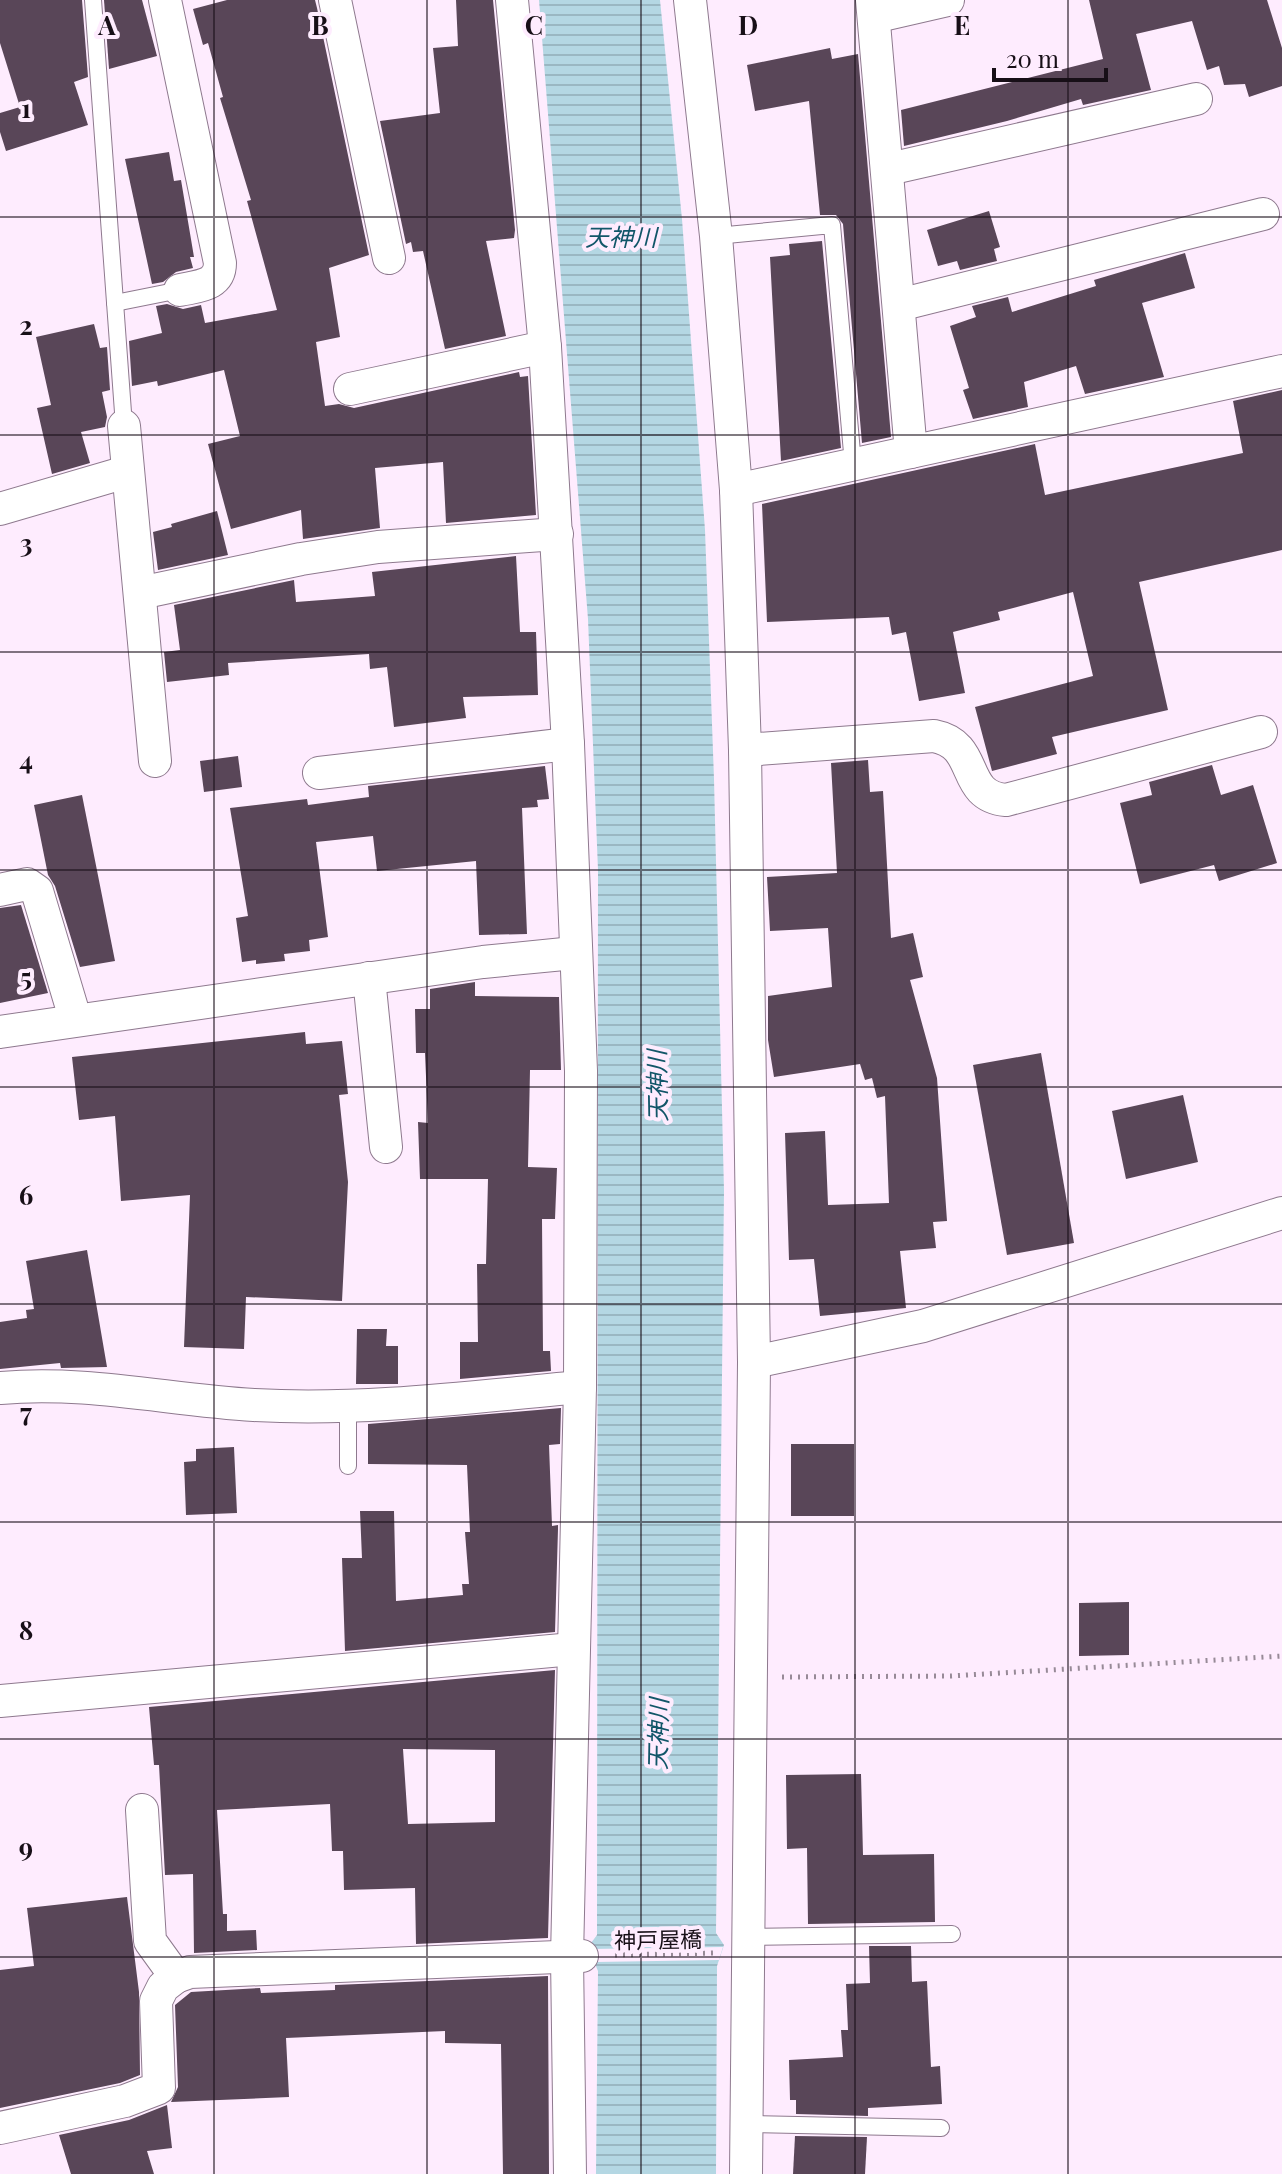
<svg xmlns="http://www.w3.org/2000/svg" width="1282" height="2174" font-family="'Playfair Display','Noto Sans JP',serif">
<defs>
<pattern id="water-rules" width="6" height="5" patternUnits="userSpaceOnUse" patternTransform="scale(2)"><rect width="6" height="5" fill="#b4d7e3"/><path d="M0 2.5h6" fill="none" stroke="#9ab7c2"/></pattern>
</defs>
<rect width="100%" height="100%" fill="#feecfe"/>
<path fill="url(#water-rules)" d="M 539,0 L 660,0 L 682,219 L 705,530 L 714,779 L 724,1191 L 716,1933 L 724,1945 L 717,1966 L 716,2174 L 596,2174 L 598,1971 L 588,1947 L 597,1935 L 598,870 L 588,619 Z"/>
<path fill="#feecfe" d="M 723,1947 L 719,1960 L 595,1962 L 591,1949 Z"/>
<g fill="#594658" fill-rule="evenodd">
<path d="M 0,0 L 82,0 L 88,77 L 74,82 L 88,125 L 6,151 L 0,132 L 0,113 L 20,107 L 0,43 Z"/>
<path d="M 104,0 L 142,0 L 157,56 L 109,69 Z"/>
<path d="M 227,0 L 315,0 L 317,8 L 369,255 L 329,268 L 340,337 L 316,342 L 325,406 L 339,404 L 354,408 L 519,372 L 520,377 L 528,376 L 536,515 L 446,523 L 443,462 L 375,468 L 380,528 L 303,539 L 301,510 L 231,529 L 208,444 L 240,436 L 224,370 L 158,386 L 157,381 L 132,386 L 129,341 L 162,333 L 156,306 L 167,304 L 183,309 L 201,305 L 205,323 L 277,310 L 247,201 L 251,200 L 220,98 L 223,97 L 208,43 L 203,45 L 193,9 Z"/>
<path d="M 456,0 L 493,0 L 515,230 L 514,238 L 486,241 L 506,336 L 445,349 L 423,251 L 413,252 L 411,242 L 406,244 L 380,121 L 440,113 L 433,48 L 458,46 Z"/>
<path d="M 1089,0 L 1267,0 L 1282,48 L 1282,86 L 1249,97 L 1245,84 L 1224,85 L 1219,66 L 1207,70 L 1192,21 L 1136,34 L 1151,90 L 1083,105 L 1081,99 L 1007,121 L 904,146 L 901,110 L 1103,59 Z"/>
<path d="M 830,48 L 832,59 L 858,54 L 891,437 L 862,443 L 843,224 L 836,215 L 820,215 L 809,101 L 755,111 L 747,65 Z"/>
<path d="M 169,152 L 174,181 L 181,180 L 194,257 L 190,257 L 193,268 L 176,272 L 163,282 L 152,284 L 125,159 Z"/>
<path d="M 989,211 L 1000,247 L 994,249 L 997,261 L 960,270 L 957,261 L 938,266 L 927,230 Z"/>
<path d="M 822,241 L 841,448 L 781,461 L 770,257 L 790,255 L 789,244 Z"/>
<path d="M 1185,253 L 1195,288 L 1142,303 L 1164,377 L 1085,394 L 1076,366 L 1024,382 L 1028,407 L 973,419 L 963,390 L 969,388 L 950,326 L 976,317 L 972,306 L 1008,297 L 1012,312 L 1096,286 L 1094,280 Z"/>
<path d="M 94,324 L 100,348 L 107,347 L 110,390 L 102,392 L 107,417 L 105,427 L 81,432 L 90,463 L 52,474 L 37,408 L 51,405 L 36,337 Z"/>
<path d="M 1282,390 L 1282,550 L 1139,582 L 1168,710 L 1052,737 L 1057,754 L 992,771 L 975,707 L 1093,676 L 1073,592 L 998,612 L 1000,620 L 953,632 L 965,693 L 919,701 L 906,632 L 892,635 L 889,617 L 767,622 L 762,504 L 1035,444 L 1045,495 L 1243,453 L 1233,401 Z"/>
<path d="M 217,511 L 228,555 L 158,570 L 153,532 L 172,527 L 171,524 Z"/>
<path d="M 516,556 L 520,632 L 536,632 L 538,695 L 463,697 L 466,718 L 394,727 L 387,667 L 370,669 L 369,654 L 228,663 L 229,675 L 167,682 L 164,652 L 180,650 L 174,605 L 294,580 L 296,602 L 375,596 L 372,572 Z"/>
<path d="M 238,756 L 242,787 L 204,792 L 200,761 Z"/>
<path d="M 868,760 L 870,792 L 883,791 L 891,938 L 913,933 L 923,977 L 910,980 L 937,1078 L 947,1221 L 933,1222 L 936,1248 L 900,1251 L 906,1308 L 820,1316 L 814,1259 L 789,1260 L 785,1133 L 825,1131 L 828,1205 L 889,1203 L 885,1096 L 877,1098 L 872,1078 L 865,1080 L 860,1064 L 774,1077 L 768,1040 L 768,996 L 832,987 L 828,928 L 770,931 L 767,877 L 837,873 L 831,763 Z"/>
<path d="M 1212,765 L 1221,795 L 1253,785 L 1277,863 L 1219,881 L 1214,865 L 1140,884 L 1120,803 L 1152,795 L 1149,782 Z"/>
<path d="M 545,766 L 549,799 L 537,800 L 538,807 L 522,808 L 527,934 L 479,935 L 476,861 L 377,871 L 373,836 L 316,842 L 328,937 L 309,940 L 310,951 L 284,954 L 285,961 L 256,964 L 256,960 L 242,962 L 236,918 L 248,916 L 230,808 L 307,799 L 308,805 L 369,797 L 368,786 Z"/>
<path d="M 82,795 L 115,961 L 80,967 L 55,886 L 48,875 L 34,805 Z"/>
<path d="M 21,905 L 48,993 L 0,1003 L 0,908 Z"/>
<path d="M 475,982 L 475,996 L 559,997 L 561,1070 L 530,1070 L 528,1167 L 557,1168 L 555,1219 L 542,1219 L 543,1351 L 550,1351 L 551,1371 L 460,1379 L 460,1342 L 478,1342 L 477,1264 L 486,1264 L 488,1179 L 420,1179 L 418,1122 L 428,1123 L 425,1053 L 416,1053 L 415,1009 L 430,1009 L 430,989 Z"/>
<path d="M 305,1032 L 306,1044 L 342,1041 L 348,1094 L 339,1095 L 348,1182 L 342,1301 L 246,1297 L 244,1349 L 184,1347 L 190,1195 L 121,1201 L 115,1116 L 79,1120 L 72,1057 Z"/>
<path d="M 1041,1053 L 1074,1243 L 1007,1255 L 973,1065 Z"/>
<path d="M 1183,1095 L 1198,1162 L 1126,1179 L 1112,1111 Z"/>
<path d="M 87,1250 L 107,1367 L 61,1368 L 60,1363 L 0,1369 L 0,1322 L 27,1318 L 26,1310 L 34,1309 L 26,1261 Z"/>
<path d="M 357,1329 L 387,1329 L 386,1346 L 398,1346 L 398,1384 L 356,1384 Z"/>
<path d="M 561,1408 L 560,1444 L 549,1445 L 552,1526 L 558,1525 L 558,1529 L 555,1632 L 345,1651 L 342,1558 L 362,1558 L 360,1511 L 394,1511 L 396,1601 L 463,1595 L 462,1584 L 469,1584 L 465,1532 L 470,1532 L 467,1465 L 368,1464 L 368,1424 Z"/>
<rect x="791" y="1444" width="63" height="72"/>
<path d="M 234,1447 L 237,1513 L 186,1515 L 184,1462 L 196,1461 L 196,1449 Z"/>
<path d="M 1129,1602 L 1129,1655 L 1079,1656 L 1079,1603 Z"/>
<path d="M 555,1670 L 548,1938 L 416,1944 L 415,1888 L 344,1890 L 343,1851 L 332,1851 L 330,1804 L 217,1810 L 223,1914 L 227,1914 L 227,1931 L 256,1930 L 257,1950 L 194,1953 L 193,1874 L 165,1875 L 159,1765 L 154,1765 L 149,1707 ZM 403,1749 L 495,1750 L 495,1822 L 408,1824 Z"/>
<path d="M 861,1774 L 863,1855 L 934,1854 L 935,1922 L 808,1924 L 807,1848 L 787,1849 L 786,1775 Z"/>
<path d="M 127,1897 L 139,1992 L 140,2075 L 120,2083 L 0,2108 L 0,1970 L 34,1966 L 27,1908 Z"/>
<path d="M 869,1946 L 911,1946 L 912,1982 L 927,1981 L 931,2067 L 940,2066 L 942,2104 L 868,2108 L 868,2116 L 796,2114 L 796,2100 L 790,2100 L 789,2060 L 843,2057 L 841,2030 L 848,2030 L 846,1984 L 870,1983 Z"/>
<path d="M 548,1976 L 549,2174 L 503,2174 L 501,2044 L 445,2043 L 445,2031 L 286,2038 L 289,2097 L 171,2102 L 178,2087 L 175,2005 L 191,1992 L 260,1988 L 261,1993 L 335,1990 L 335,1985 Z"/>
<path d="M 167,2105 L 172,2148 L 147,2151 L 154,2174 L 71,2174 L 59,2135 L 129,2120 Z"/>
<path d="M 795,2136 L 867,2137 L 865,2174 L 793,2174 Z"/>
</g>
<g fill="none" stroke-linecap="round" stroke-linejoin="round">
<g stroke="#8e798e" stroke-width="18">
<g id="lane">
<path d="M 93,0 L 124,426"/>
<path d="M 716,236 L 832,225 L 853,464"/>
<path d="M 115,303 L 180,290"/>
<path d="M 348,1466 L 348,1408"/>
<path d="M 748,1937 L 952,1934"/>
<path d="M 746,2124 L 941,2128"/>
</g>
</g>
<g stroke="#8e798e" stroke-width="34">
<g id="street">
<path d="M 165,0 L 220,263 C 220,286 198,286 180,290"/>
<path d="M 335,0 L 389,258"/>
<path d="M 512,0 L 545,347 L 568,744 L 581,1071 L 580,1387 L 567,1957 L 570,2174"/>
<path d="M 690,0 L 716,236 L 736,490 L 745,750 L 754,1362 L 746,2174"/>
<path d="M 872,0 L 911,452"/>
<path d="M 874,17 L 948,0"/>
<path d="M 889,169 L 1196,99"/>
<path d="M 899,305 L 1263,214"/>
<path d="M 350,389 L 545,347"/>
<path d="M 124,426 L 155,761"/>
<path d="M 736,490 L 1282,371"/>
<path d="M 0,509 L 126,472"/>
<path d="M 140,593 L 301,559 L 378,547 L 557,534"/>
<path d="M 745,750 L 934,736 C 981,745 959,796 1006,800 L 1261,732"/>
<path d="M 319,773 L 568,744"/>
<path d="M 0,890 L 27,884 L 37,891 L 75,1018"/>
<path d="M 369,978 L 386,1147"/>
<path d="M 0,1032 L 483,962 L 574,953"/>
<path d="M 754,1362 L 923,1326 L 1282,1213"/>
<path d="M 0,1388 C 85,1380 169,1400 254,1405 C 363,1411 472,1397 580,1387"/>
<path d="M 0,1701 L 573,1649"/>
<path d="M 142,1810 L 150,1941 L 176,1977 L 190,1972 L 582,1956"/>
<path d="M 0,2128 L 125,2101 L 159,2088 L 156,2001 L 163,1987 L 176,1977"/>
</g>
</g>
<g stroke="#978a97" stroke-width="5" stroke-dasharray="2 6" stroke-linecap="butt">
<path d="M 782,1677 L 951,1676 L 1282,1656"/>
<path d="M 615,1955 L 717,1953"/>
</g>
<use href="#lane" stroke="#fff" stroke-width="16"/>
<use href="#street" stroke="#fff" stroke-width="32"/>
</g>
<path fill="none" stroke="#170f17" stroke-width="2" stroke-opacity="0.55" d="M 214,0 L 214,2174M 427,0 L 427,2174M 641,0 L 641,2174M 855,0 L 855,2174M 1068,0 L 1068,2174M 0,217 L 1282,217M 0,435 L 1282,435M 0,652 L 1282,652M 0,870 L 1282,870M 0,1087 L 1282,1087M 0,1304 L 1282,1304M 0,1522 L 1282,1522M 0,1739 L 1282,1739M 0,1957 L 1282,1957"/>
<g text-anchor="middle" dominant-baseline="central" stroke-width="8" stroke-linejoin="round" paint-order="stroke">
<g font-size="22" fill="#170f17" stroke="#feecfe">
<text transform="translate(658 1939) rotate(-1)">神戸屋橋</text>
</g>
<g font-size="24" font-style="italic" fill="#125669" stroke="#feecfe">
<text x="621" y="236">天神川</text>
<text transform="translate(656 1086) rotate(-91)">天神川</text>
<text transform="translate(657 1734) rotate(-89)">天神川</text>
</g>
</g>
<g font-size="26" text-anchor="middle" font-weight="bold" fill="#170f17" stroke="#feecfe" stroke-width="8" stroke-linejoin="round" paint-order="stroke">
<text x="107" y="35">A</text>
<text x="320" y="35">B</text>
<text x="534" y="35">C</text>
<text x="748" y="35">D</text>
<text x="962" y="35">E</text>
<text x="26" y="118">1</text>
<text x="26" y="335">2</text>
<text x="26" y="553">3</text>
<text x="26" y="770">4</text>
<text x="26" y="987">5</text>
<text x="26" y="1205">6</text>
<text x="26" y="1422">7</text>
<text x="26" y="1640">8</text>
<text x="26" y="1857">9</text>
</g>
<path d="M994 68v12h112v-12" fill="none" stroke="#170f17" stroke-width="4"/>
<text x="1006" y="68" font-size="24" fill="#170f17" stroke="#feecfe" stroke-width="6" paint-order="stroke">20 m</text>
</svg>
